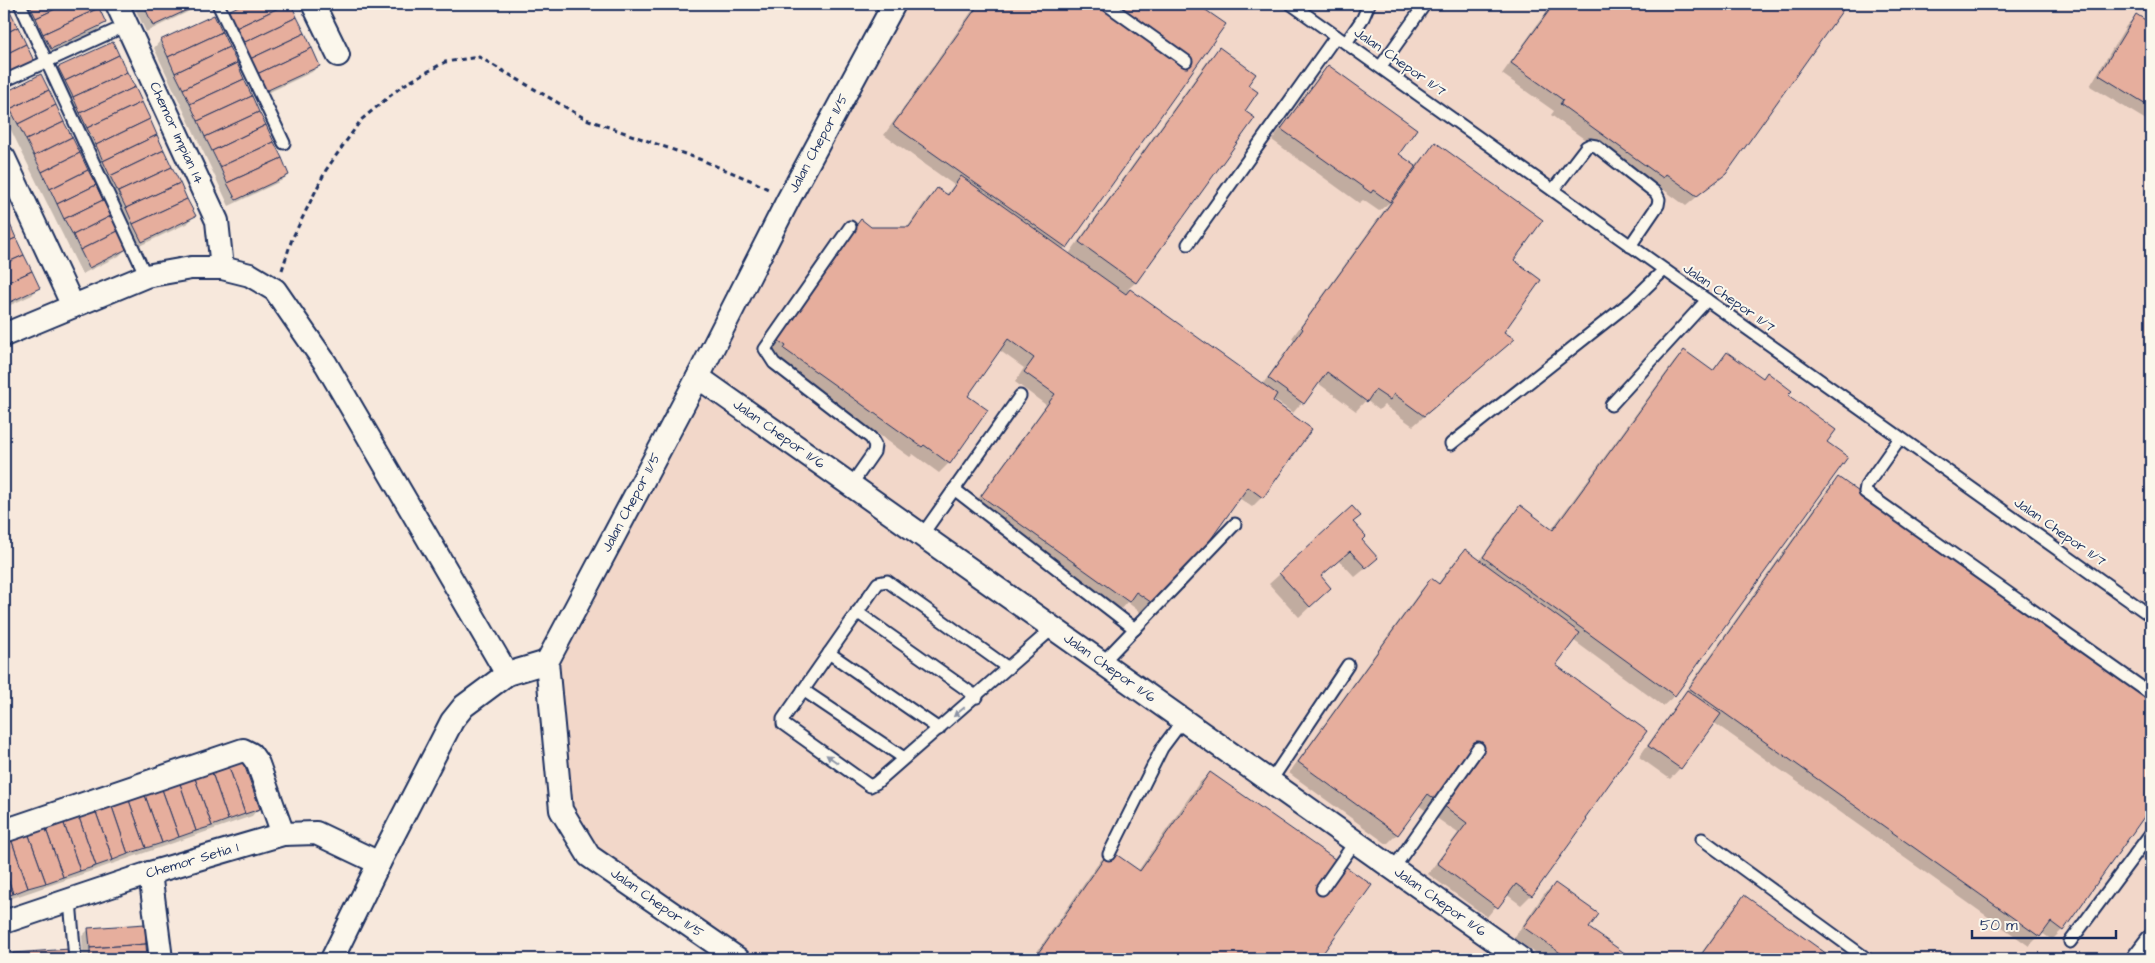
<svg xmlns="http://www.w3.org/2000/svg" width="2155" height="963" font-family="'Architects Daughter',sans-serif">
<rect width="100%" height="100%" fill="#f7e8dc"/>
<filter id="ink" filterUnits="userSpaceOnUse"><feTurbulence type="fractalNoise" baseFrequency=".02" numOctaves="2"/><feDisplacementMap in="SourceGraphic" scale="10" xChannelSelector="R" yChannelSelector="G"/><feConvolveMatrix kernelMatrix="1 2 1 2 8 2 1 2 1" color-interpolation-filters="sRGB"/></filter>
<g filter="url(#ink)">
<path fill="#f2d7c9" d="M 894,4 L 2151,4 L 2151,959 L 738,959 L 589,856 L 561,810 L 542,652 Z"/>
<g fill="#0003">
<path d="M 4,4 L 33,60 L 26,67 L 4,78 Z"/>
<path d="M 20,4 L 95,4 L 104,23 L 98,30 L 44,55 Z"/>
<path d="M 133,4 L 202,4 L 198,7 L 146,32 Z"/>
<path d="M 246,4 L 290,4 L 319,65 L 312,72 L 259,97 L 222,19 L 228,12 Z"/>
<path d="M 977,4 L 1195,4 L 1224,24 L 1063,250 L 1069,254 L 1209,59 L 1219,49 L 1247,86 L 1136,282 L 1128,289 L 1262,385 L 1294,340 L 1292,338 L 1390,202 L 1379,211 L 1363,200 L 1359,203 L 1272,140 L 1318,77 L 1328,66 L 1397,154 L 1415,167 L 1435,143 L 1512,260 L 1502,332 L 1513,340 L 1413,426 L 1384,405 L 1379,410 L 1366,400 L 1356,411 L 1318,383 L 1293,413 L 1273,399 L 1262,497 L 1252,507 L 1239,498 L 1149,619 L 1127,602 L 1118,612 L 972,507 L 1046,405 L 1015,382 L 1024,368 L 999,350 L 966,396 L 949,463 L 939,473 L 913,454 L 910,457 L 775,360 L 762,347 L 871,228 L 907,228 L 927,199 L 937,189 L 946,195 L 954,185 L 884,135 Z"/>
<path d="M 1552,4 L 1846,4 L 1725,173 L 1686,206 L 1656,184 L 1652,188 L 1551,115 L 1554,111 L 1502,74 Z"/>
<path d="M 213,16 L 288,175 L 281,181 L 229,206 L 154,48 L 160,41 Z"/>
<path d="M 2136,16 L 2148,23 L 2151,17 L 2151,123 L 2090,86 L 2126,26 Z"/>
<path d="M 59,68 L 194,216 L 188,223 L 135,248 L 52,75 Z"/>
<path d="M 40,76 L 126,249 L 119,256 L 82,274 L 4,116 L 4,94 Z"/>
<path d="M 4,215 L 38,288 L 32,295 L 4,308 Z"/>
<path d="M 1684,352 L 1711,372 L 1727,353 L 1762,379 L 1767,374 L 1825,443 L 1846,458 L 1674,696 L 1663,706 L 1573,640 L 1555,666 L 1583,818 L 1531,895 L 1521,905 L 1506,894 L 1487,917 L 1428,874 L 1458,833 L 1418,805 L 1397,834 L 1387,844 L 1289,773 L 1421,590 L 1431,580 L 1437,585 L 1455,561 L 1465,551 L 1479,561 L 1510,517 L 1520,507 L 1551,530 L 1674,362 Z"/>
<path d="M 1839,479 L 2151,700 L 2151,805 L 2062,930 L 2052,940 L 2042,933 L 2029,946 L 1713,722 L 1680,768 L 1670,779 L 1639,757 L 1828,489 Z"/>
<path d="M 1352,522 L 1360,540 L 1366,568 L 1355,577 L 1339,560 L 1320,577 L 1319,598 L 1299,617 L 1269,584 L 1280,574 Z"/>
<path d="M 1210,773 L 1320,956 L 1324,959 L 1032,959 L 1100,861 L 1110,851 L 1138,871 L 1199,783 Z"/>
<path d="M 258,809 L 252,816 L 4,901 L 4,836 Z"/>
<path d="M 1555,884 L 1587,929 L 1630,959 L 1544,959 L 1514,938 L 1544,894 Z"/>
<path d="M 1744,897 L 1832,959 L 1697,959 L 1734,907 Z"/>
<path d="M 144,926 L 146,959 L 83,959 L 82,936 L 89,929 Z"/>
<path d="M 69,951 L 69,959 L 8,959 L 13,954 Z"/>
<path d="M 1387,956 L 1392,959 L 1383,959 Z"/>
</g>
<g fill="#e6ae9d" stroke="#1b2f5e">
<path d="M 29,4 L 66,4 L 36,18 Z"/>
<path d="M 66,4 L 97,4 L 99,8 L 43,34 L 36,18 Z"/>
<path d="M 160,4 L 200,4 L 153,26 L 146,10 Z"/>
<path d="M 243,4 L 287,4 L 236,28 L 228,11 Z"/>
<path d="M 287,4 L 291,4 L 297,17 L 243,43 L 236,28 Z"/>
<path d="M 979,4 L 1197,4 L 1226,24 L 1067,248 L 893,125 Z"/>
<path d="M 1554,4 L 1847,4 L 1726,174 L 1697,196 L 1666,174 L 1663,178 L 1560,104 L 1563,100 L 1511,63 Z"/>
<path d="M 99,8 L 106,23 L 51,49 L 43,34 Z"/>
<path d="M 10,11 L 18,27 L 4,34 L 4,14 Z"/>
<path d="M 2136,14 L 2150,23 L 2151,22 L 2151,107 L 2099,75 Z"/>
<path d="M 214,15 L 222,32 L 168,57 L 160,40 Z"/>
<path d="M 297,17 L 305,33 L 250,59 L 243,43 Z"/>
<path d="M 18,27 L 26,44 L 4,55 L 4,34 Z"/>
<path d="M 222,32 L 229,47 L 175,73 L 168,57 Z"/>
<path d="M 305,33 L 312,48 L 257,74 L 250,59 Z"/>
<path d="M 113,42 L 119,55 L 65,81 L 58,67 Z"/>
<path d="M 26,44 L 34,61 L 4,75 L 4,55 Z"/>
<path d="M 229,47 L 237,63 L 183,89 L 175,73 Z"/>
<path d="M 1219,47 L 1256,74 L 1248,85 L 1258,92 L 1245,111 L 1255,118 L 1136,283 L 1079,242 Z"/>
<path d="M 312,48 L 320,66 L 266,91 L 257,74 Z"/>
<path d="M 119,55 L 127,72 L 73,97 L 65,81 Z"/>
<path d="M 237,63 L 244,79 L 190,104 L 183,89 Z"/>
<path d="M 1328,65 L 1417,129 L 1399,154 L 1416,166 L 1390,202 L 1373,190 L 1371,193 L 1281,129 Z"/>
<path d="M 127,72 L 135,87 L 80,113 L 73,97 Z"/>
<path d="M 41,74 L 49,90 L 10,109 L 4,93 Z"/>
<path d="M 244,79 L 252,96 L 198,121 L 190,104 Z"/>
<path d="M 135,87 L 142,102 L 87,128 L 80,113 Z"/>
<path d="M 49,90 L 56,105 L 18,124 L 10,109 Z"/>
<path d="M 252,96 L 259,112 L 205,137 L 198,121 Z"/>
<path d="M 142,102 L 150,119 L 96,145 L 87,128 Z"/>
<path d="M 56,105 L 64,122 L 26,140 L 18,124 Z"/>
<path d="M 259,112 L 266,125 L 212,151 L 205,137 Z"/>
<path d="M 150,119 L 157,135 L 103,161 L 96,145 Z"/>
<path d="M 64,122 L 72,137 L 34,156 L 26,140 Z"/>
<path d="M 266,125 L 274,142 L 220,167 L 212,151 Z"/>
<path d="M 157,135 L 164,150 L 110,176 L 103,161 Z"/>
<path d="M 72,137 L 80,153 L 42,172 L 34,156 Z"/>
<path d="M 274,142 L 282,158 L 227,183 L 220,167 Z"/>
<path d="M 1435,142 L 1543,220 L 1514,260 L 1541,280 L 1504,332 L 1515,339 L 1424,416 L 1394,394 L 1390,400 L 1375,390 L 1367,402 L 1327,372 L 1304,404 L 1268,378 L 1303,329 L 1301,327 Z"/>
<path d="M 164,150 L 172,167 L 118,192 L 110,176 Z"/>
<path d="M 80,153 L 88,170 L 50,189 L 42,172 Z"/>
<path d="M 282,158 L 289,175 L 236,200 L 227,183 Z"/>
<path d="M 172,167 L 180,183 L 126,208 L 118,192 Z"/>
<path d="M 88,170 L 96,185 L 57,204 L 50,189 Z"/>
<path d="M 961,176 L 1126,294 L 1130,289 L 1277,394 L 1273,401 L 1312,429 L 1263,498 L 1248,487 L 1161,609 L 1136,592 L 1129,602 L 981,496 L 1055,394 L 1024,372 L 1034,358 L 1008,339 L 968,396 L 988,410 L 950,464 L 924,445 L 922,447 L 784,349 L 786,346 L 772,336 L 861,219 L 871,227 L 909,227 L 937,188 L 948,195 Z"/>
<path d="M 180,183 L 187,199 L 133,224 L 126,208 Z"/>
<path d="M 96,185 L 103,200 L 64,219 L 57,204 Z"/>
<path d="M 187,199 L 196,216 L 142,242 L 133,224 Z"/>
<path d="M 103,200 L 111,216 L 73,235 L 64,219 Z"/>
<path d="M 111,216 L 118,231 L 80,250 L 73,235 Z"/>
<path d="M 9,222 L 16,238 L 4,243 L 4,224 Z"/>
<path d="M 118,231 L 127,249 L 89,268 L 80,250 Z"/>
<path d="M 16,238 L 24,255 L 4,264 L 4,243 Z"/>
<path d="M 24,255 L 32,271 L 4,284 L 4,264 Z"/>
<path d="M 32,271 L 40,288 L 4,305 L 4,284 Z"/>
<path d="M 1684,350 L 1713,371 L 1727,352 L 1763,378 L 1767,372 L 1792,391 L 1788,395 L 1836,430 L 1827,442 L 1848,457 L 1675,696 L 1483,557 L 1520,505 L 1553,530 Z"/>
<path d="M 1838,477 L 2151,699 L 2151,807 L 2063,931 L 2051,922 L 2040,937 L 1689,688 Z"/>
<path d="M 1352,506 L 1361,516 L 1353,522 L 1366,536 L 1362,540 L 1378,558 L 1366,568 L 1350,551 L 1321,576 L 1331,588 L 1310,607 L 1279,573 Z"/>
<path d="M 1465,549 L 1580,633 L 1556,665 L 1647,731 L 1585,818 L 1587,820 L 1532,896 L 1516,884 L 1498,908 L 1437,863 L 1467,823 L 1428,794 L 1398,835 L 1298,762 L 1431,578 L 1439,584 Z"/>
<path d="M 1687,690 L 1721,714 L 1681,769 L 1648,746 Z"/>
<path d="M 240,753 L 260,809 L 245,814 L 226,758 Z"/>
<path d="M 226,758 L 245,814 L 228,820 L 209,764 Z"/>
<path d="M 209,764 L 228,820 L 212,826 L 192,770 Z"/>
<path d="M 192,770 L 212,826 L 196,831 L 177,775 Z"/>
<path d="M 1210,772 L 1372,885 L 1321,956 L 1326,959 L 1034,959 L 1110,850 L 1140,871 Z"/>
<path d="M 177,775 L 196,831 L 179,837 L 159,781 Z"/>
<path d="M 159,781 L 179,837 L 162,843 L 142,787 Z"/>
<path d="M 142,787 L 162,843 L 146,848 L 126,792 Z"/>
<path d="M 126,792 L 146,848 L 128,854 L 109,798 Z"/>
<path d="M 109,798 L 128,854 L 113,860 L 93,804 Z"/>
<path d="M 93,804 L 113,860 L 96,866 L 76,809 Z"/>
<path d="M 76,809 L 96,866 L 80,871 L 61,815 Z"/>
<path d="M 61,815 L 80,871 L 63,877 L 43,821 Z"/>
<path d="M 43,821 L 63,877 L 46,883 L 26,827 Z"/>
<path d="M 26,827 L 46,883 L 28,888 L 9,833 Z"/>
<path d="M 9,833 L 28,888 L 13,894 L 4,866 L 4,834 Z"/>
<path d="M 4,866 L 13,894 L 4,897 Z"/>
<path d="M 1555,883 L 1599,914 L 1589,928 L 1633,959 L 1569,959 L 1523,927 Z"/>
<path d="M 1744,895 L 1834,959 L 1698,959 Z"/>
<path d="M 145,924 L 146,944 L 90,948 L 88,928 Z"/>
<path d="M 146,944 L 147,959 L 90,959 L 90,948 Z"/>
<path d="M 70,949 L 70,959 L 13,959 L 13,953 Z"/>
</g>
<g fill="none" stroke-linecap="round" stroke-linejoin="round">
<g stroke="#1b2f5e" stroke-width="15">
<g id="lane">
<path d="M 20,4 L 146,276"/>
<path d="M 218,4 L 284,143"/>
<path d="M 1106,4 L 1186,61"/>
<path d="M 1291,4 L 2151,616"/>
<path d="M 1346,43 L 1363,18 L 1369,4"/>
<path d="M 1381,66 L 1425,4"/>
<path d="M 4,81 L 127,25"/>
<path d="M 1553,190 L 1586,147 L 1590,145 L 1596,146 L 1656,193 L 1659,199 L 1658,205 L 1630,246"/>
<path d="M 850,227 L 765,349 L 774,363 L 871,438 L 875,445 L 874,452 L 851,485"/>
<path d="M 1188,244 L 1336,36"/>
<path d="M 1611,405 L 1707,300"/>
<path d="M 1900,438 L 1866,486 L 1865,492 L 2151,694"/>
<path d="M 1451,444 L 1633,300 L 1664,270"/>
<path d="M 954,489 L 1135,629"/>
<path d="M 922,535 L 1020,396"/>
<path d="M 857,612 L 977,697"/>
<path d="M 829,653 L 939,729"/>
<path d="M 1102,663 L 1235,524"/>
<path d="M 1008,668 L 887,581 L 878,583 L 783,719 L 783,724 L 870,786 L 876,783 L 1053,628"/>
<path d="M 803,690 L 904,758"/>
<path d="M 1270,782 L 1348,665"/>
<path d="M 1702,839 L 1867,959"/>
<path d="M 1109,854 L 1162,748 L 1183,720"/>
<path d="M 1393,869 L 1478,748"/>
<path d="M 1322,889 L 1355,842"/>
<path d="M 70,901 L 75,959"/>
<path d="M 2070,942 L 2151,833"/>
</g>
</g>
<g stroke="#1b2f5e" stroke-width="26">
<g id="street">
<path id="s1" d="M 117,4 L 217,221 L 222,268"/>
<path d="M 313,4 L 338,55"/>
<path d="M 4,158 L 73,306"/>
<path d="M 4,335 L 146,276 L 191,268 L 222,268 L 250,275 L 275,290 L 326,364 L 507,674"/>
<path id="s2" d="M 698,377 L 1521,959"/>
<path d="M 4,831 L 243,750 L 251,754 L 258,764 L 283,834"/>
<path d="M 150,873 L 161,959"/>
<path id="s3" d="M 4,922 L 150,873 L 283,834 L 316,833 L 379,863"/>
<path d="M 332,959 L 379,863 L 452,721 L 464,706 L 507,674 L 547,662"/>
<path id="s4" d="M 738,959 L 589,856 L 561,810 L 547,662 L 698,377 L 788,200 L 894,4"/>
<path d="M 2138,959 L 2151,942"/>
</g>
</g>
<path stroke="#1b2f5e" stroke-width="3" stroke-dasharray="5 4" stroke-linecap="butt" d="M 282,270 L 292,239 L 326,170 L 361,120 L 402,86 L 445,62 L 479,57 L 586,119 L 699,159 L 750,180 L 770,190"/>
<use href="#lane" stroke="#fbf7ec" stroke-width="11"/>
<use href="#street" stroke="#fbf7ec" stroke-width="22"/>
</g>
<defs><path id="oneway-solid" d="M-6-.8H1V-3.2L6.5 0L1 3.2V.8H-6Z" transform="scale(1.25)"/></defs>
<g fill="#8b93a5">
<use href="#oneway-solid" transform="translate(959 712) rotate(140)"/>
<use href="#oneway-solid" transform="translate(832 759) rotate(-145)"/>
</g>
</g>
<g text-anchor="middle" dominant-baseline="central" stroke-width="4" stroke-linejoin="round" paint-order="stroke">
<g font-size="14" fill="#1b2f5e" stroke="#fbf7ec">
<text transform="translate(1400 62) rotate(35)">Jalan Chepor 11/7</text>
<text stroke="none"><textPath href="#s1" startOffset="142">Chemor Impian 14</textPath></text>
<text stroke="none"><textPath href="#s4" startOffset="969">Jalan Chepor 11/5</textPath></text>
<text transform="translate(1729 298) rotate(35)">Jalan Chepor 11/7</text>
<text stroke="none"><textPath href="#s2" startOffset="99">Jalan Chepor 11/6</textPath></text>
<text stroke="none"><textPath href="#s4" startOffset="564">Jalan Chepor 11/5</textPath></text>
<text transform="translate(2060 532) rotate(35)">Jalan Chepor 11/7</text>
<text stroke="none"><textPath href="#s2" startOffset="504">Jalan Chepor 11/6</textPath></text>
<text stroke="none"><textPath href="#s3" startOffset="198">Chemor Setia 1</textPath></text>
<text stroke="none"><textPath href="#s2" startOffset="909">Jalan Chepor 11/6</textPath></text>
<text transform="translate(657 903) rotate(35)">Jalan Chepor 11/5</text>
</g>
</g>
<rect width="2155" height="963" fill="none" stroke="#fbf7ec" stroke-width="20"/>
<rect x="10" y="10" width="2135" height="943" fill="none" stroke="#1b2f5e" stroke-width="2" filter="url(#ink)"/>
<path d="M1972 930v8h144v-8" fill="none" stroke="#1b2f5e" stroke-width="2.5"/>
<text x="1980" y="930" font-size="15" fill="#1b2f5e" stroke="#fbf7ec" stroke-width="4" paint-order="stroke">50 m</text>
</svg>
